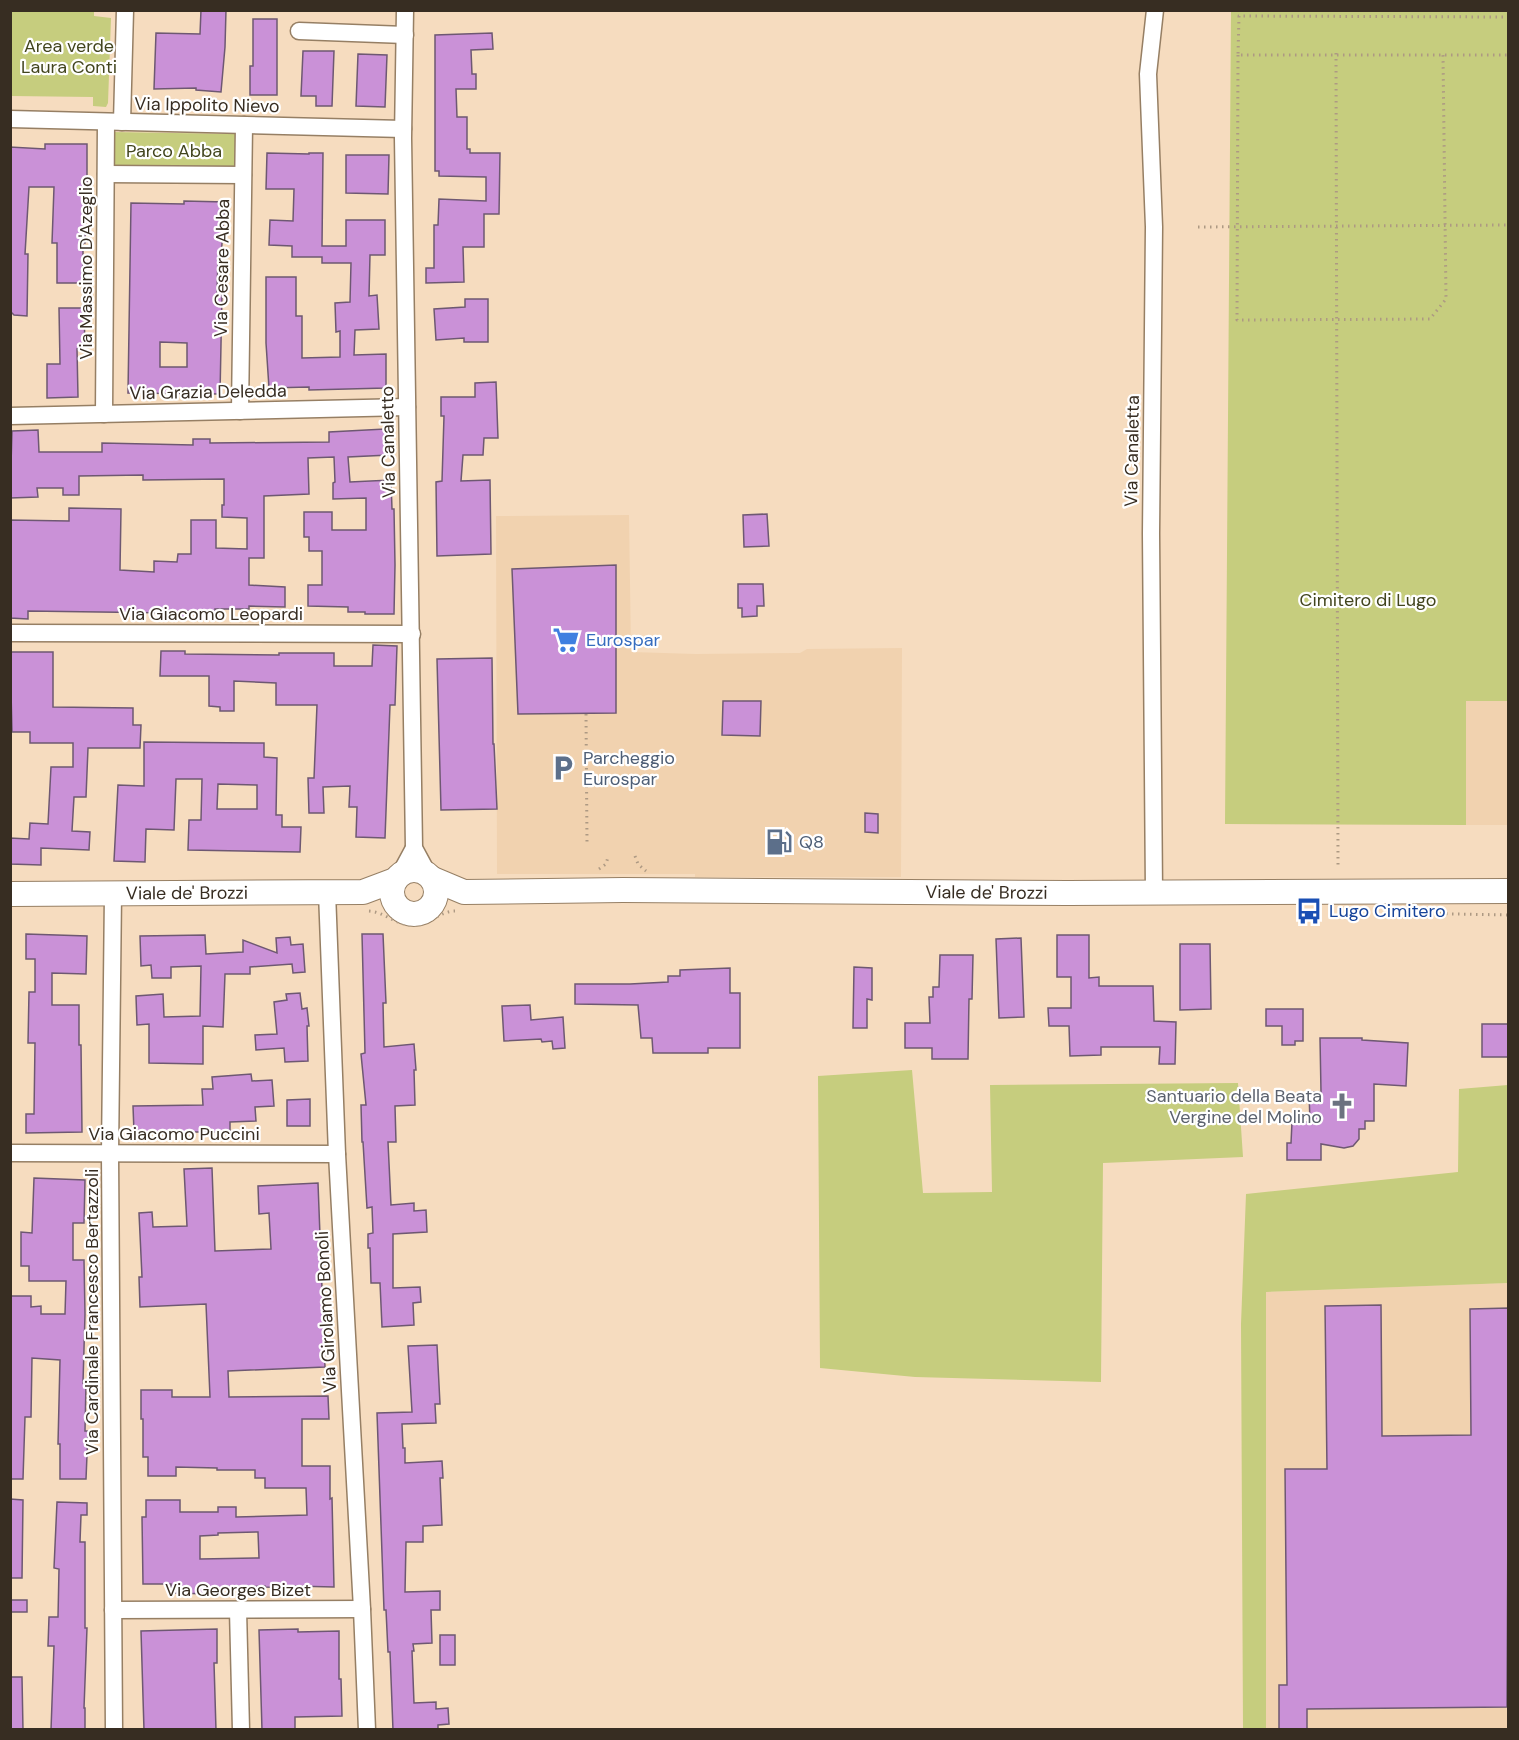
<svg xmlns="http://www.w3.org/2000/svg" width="1519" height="1740" font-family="'DM Sans',sans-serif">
<rect width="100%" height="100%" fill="#f6dcbf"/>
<g fill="#f1d2af">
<path d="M 629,515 L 631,652 L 696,654 L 800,653 L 807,649 L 902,648 L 901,877 L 695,877 L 695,874 L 497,874 L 496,516 Z"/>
<rect x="1466" y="701" width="42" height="124"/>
<path d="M 1508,1283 L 1508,1729 L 1266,1730 L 1266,1292 Z"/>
</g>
<g fill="#c6cd7e">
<path d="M 11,10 L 94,11 L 94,16 L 111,18 L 108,103 L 106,107 L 93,106 L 93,97 L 11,96 Z"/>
<path d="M 1333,10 L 1508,11 L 1508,701 L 1466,701 L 1466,825 L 1225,824 L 1231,11 Z"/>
<path d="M 111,132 L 238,134 L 238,171 L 110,170 Z"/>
<path d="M 912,1070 L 923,1193 L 992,1192 L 990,1085 L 1238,1083 L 1243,1157 L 1103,1163 L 1101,1382 L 915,1377 L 820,1368 L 818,1076 Z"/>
<path d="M 1508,1085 L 1508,1283 L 1266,1292 L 1266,1729 L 1243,1729 L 1241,1324 L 1246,1194 L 1458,1172 L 1459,1089 Z"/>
</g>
<g fill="#ca91d7" stroke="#6e5872" stroke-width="1.5" fill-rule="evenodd">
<path d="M 201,10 L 226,10 L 225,47 L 221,92 L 196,90 L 196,88 L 154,89 L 156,33 L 200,34 Z"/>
<path d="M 253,19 L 277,19 L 277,95 L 250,95 L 250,66 L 253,66 Z"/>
<path d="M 492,33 L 493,49 L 471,50 L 472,74 L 476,74 L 476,89 L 456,89 L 457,117 L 467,117 L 467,149 L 470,149 L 470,153 L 500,153 L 499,214 L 484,214 L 484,247 L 463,247 L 464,282 L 426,283 L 426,268 L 434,268 L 434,225 L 438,225 L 439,199 L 486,201 L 486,177 L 439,176 L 439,171 L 435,171 L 435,35 Z"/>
<path d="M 303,51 L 334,51 L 332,106 L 316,106 L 316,96 L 301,96 Z"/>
<path d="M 358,54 L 387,55 L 385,107 L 356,106 Z"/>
<path d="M 45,144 L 87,144 L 87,187 L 86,187 L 85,243 L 83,243 L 83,283 L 57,283 L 57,243 L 52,243 L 54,187 L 29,187 L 25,254 L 28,254 L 27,316 L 14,315 L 10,311 L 10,147 L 45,149 Z"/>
<path d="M 267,153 L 309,154 L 309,153 L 323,153 L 322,246 L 346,246 L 346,220 L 385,220 L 385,255 L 370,255 L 369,296 L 377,295 L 379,329 L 355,330 L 354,355 L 386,354 L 386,388 L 309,390 L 309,387 L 269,388 L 266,343 L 266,277 L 296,277 L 296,316 L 302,316 L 302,358 L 340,357 L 340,331 L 336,332 L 335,303 L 350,302 L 351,263 L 322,263 L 322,257 L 292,257 L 292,246 L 269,245 L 270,220 L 293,221 L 294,189 L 266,189 Z"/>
<path d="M 346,155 L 389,155 L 388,194 L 346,193 Z"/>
<path d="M 184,201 L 225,202 L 221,257 L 218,257 L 217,294 L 222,294 L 220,394 L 128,393 L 131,203 L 184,204 ZM 160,342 L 187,343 L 187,367 L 160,367 Z"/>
<path d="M 465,299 L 488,299 L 488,342 L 464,342 L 464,338 L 436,340 L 434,309 L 465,307 Z"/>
<path d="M 59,308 L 84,308 L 85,348 L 77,349 L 78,397 L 47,398 L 47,364 L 60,364 Z"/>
<path d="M 496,382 L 498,438 L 484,438 L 483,455 L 463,455 L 461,481 L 490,480 L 491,554 L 437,556 L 436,482 L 442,481 L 444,416 L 441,416 L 441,397 L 475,397 L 475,383 Z"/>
<path d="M 385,429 L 386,443 L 389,443 L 389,455 L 348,457 L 350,482 L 391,480 L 392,509 L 394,509 L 395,565 L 394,614 L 365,614 L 365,612 L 348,612 L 348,607 L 308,606 L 308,585 L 322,585 L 322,551 L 309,551 L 309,537 L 304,537 L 304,512 L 332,512 L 332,530 L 366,530 L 366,498 L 333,499 L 333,483 L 335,482 L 334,457 L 308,458 L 309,494 L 264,496 L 264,558 L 249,558 L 249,585 L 285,587 L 285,607 L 249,606 L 249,609 L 215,609 L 215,612 L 187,611 L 187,617 L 171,617 L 171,613 L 28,611 L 28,619 L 10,618 L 10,520 L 69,521 L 69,508 L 121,509 L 120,570 L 154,572 L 154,561 L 177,562 L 178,554 L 191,554 L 191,520 L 216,520 L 216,548 L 247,549 L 247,518 L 222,517 L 222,505 L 224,505 L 224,479 L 143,480 L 143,475 L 79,476 L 79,495 L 63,495 L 63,488 L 37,488 L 38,497 L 10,498 L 12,431 L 38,430 L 39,452 L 102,452 L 102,443 L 193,445 L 193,439 L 210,439 L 210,443 L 329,442 L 329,432 Z"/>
<path d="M 767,514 L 769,546 L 744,547 L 743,515 Z"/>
<path d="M 616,565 L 616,713 L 518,714 L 512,569 Z"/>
<path d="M 738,584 L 763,584 L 764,606 L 757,606 L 757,616 L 742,617 L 742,608 L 738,608 Z"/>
<path d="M 373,645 L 397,646 L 395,705 L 390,705 L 385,838 L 356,837 L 357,807 L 349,807 L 350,786 L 323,787 L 324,813 L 309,813 L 308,778 L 314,778 L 317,705 L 276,705 L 276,683 L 234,681 L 234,711 L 220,711 L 220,707 L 209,706 L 209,676 L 160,676 L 161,651 L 185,651 L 185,654 L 279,655 L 279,653 L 334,653 L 334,666 L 372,666 Z"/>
<path d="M 10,652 L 53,652 L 53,707 L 133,708 L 133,725 L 141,725 L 140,748 L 88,748 L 86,797 L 74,797 L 72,831 L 90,832 L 89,850 L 41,848 L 41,865 L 10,864 L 10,838 L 29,839 L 30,823 L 48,824 L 51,767 L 73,767 L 73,743 L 30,743 L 30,732 L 12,732 Z"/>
<path d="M 492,658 L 493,744 L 494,744 L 497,809 L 441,810 L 437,659 Z"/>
<path d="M 723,701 L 761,701 L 760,736 L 722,735 Z"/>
<path d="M 144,742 L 264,743 L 264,757 L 277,758 L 276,815 L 282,815 L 282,827 L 301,827 L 300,852 L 188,850 L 189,820 L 201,820 L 202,779 L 176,779 L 174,830 L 146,829 L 145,862 L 114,861 L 118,785 L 144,786 ZM 218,784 L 257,785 L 257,809 L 217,809 Z"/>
<path d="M 865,813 L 878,814 L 878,833 L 865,832 Z"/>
<path d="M 26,934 L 87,936 L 86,974 L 52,973 L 52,1005 L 79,1005 L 79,1045 L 81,1045 L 82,1132 L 26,1133 L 26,1114 L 34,1114 L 35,1043 L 28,1043 L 29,992 L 35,992 L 35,959 L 26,959 Z"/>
<path d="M 362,934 L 383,934 L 386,1003 L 383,1003 L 384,1047 L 414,1044 L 416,1070 L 414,1070 L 415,1105 L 395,1106 L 396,1142 L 388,1142 L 391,1205 L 414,1203 L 414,1211 L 426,1210 L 427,1232 L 393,1234 L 393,1288 L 420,1287 L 421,1302 L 413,1303 L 414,1325 L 382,1327 L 380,1283 L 371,1283 L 370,1248 L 368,1248 L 368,1234 L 373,1233 L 372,1207 L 367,1208 L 363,1142 L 362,1142 L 361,1105 L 366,1105 L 361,1054 L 365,1053 Z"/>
<path d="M 205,935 L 206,954 L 243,952 L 243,940 L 277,953 L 276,938 L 290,937 L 291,945 L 303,944 L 305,972 L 293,973 L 292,964 L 250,967 L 250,974 L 225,974 L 223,1027 L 203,1026 L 203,1064 L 149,1063 L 149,1024 L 137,1025 L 136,996 L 163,994 L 164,1017 L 200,1016 L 201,966 L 171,967 L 171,978 L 152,978 L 151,965 L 141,966 L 140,936 Z"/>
<path d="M 1057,935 L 1089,935 L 1089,978 L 1099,977 L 1099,986 L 1153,986 L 1154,1021 L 1176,1022 L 1175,1064 L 1159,1064 L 1160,1047 L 1101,1047 L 1101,1055 L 1070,1056 L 1069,1026 L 1049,1026 L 1048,1008 L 1071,1008 L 1071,977 L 1057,977 Z"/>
<path d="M 1021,938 L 1024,1017 L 999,1018 L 996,939 Z"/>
<path d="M 1180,944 L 1210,944 L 1211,1009 L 1180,1010 Z"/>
<path d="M 940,955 L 973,955 L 972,999 L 969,999 L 968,1059 L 932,1059 L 932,1048 L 905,1048 L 905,1023 L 930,1023 L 929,997 L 933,997 L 933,987 L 939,987 Z"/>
<path d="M 854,967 L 872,968 L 872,1000 L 867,999 L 867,1028 L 853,1028 Z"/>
<path d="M 730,968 L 730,993 L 740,993 L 740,1048 L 708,1048 L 708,1053 L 653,1053 L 652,1038 L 641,1038 L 638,1005 L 575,1004 L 575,984 L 630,984 L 668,982 L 668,976 L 680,976 L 680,970 Z"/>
<path d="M 300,993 L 302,1009 L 307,1008 L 309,1026 L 307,1026 L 308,1061 L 285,1062 L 284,1048 L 256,1050 L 255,1035 L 277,1034 L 274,1002 L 287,1000 L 286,994 Z"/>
<path d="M 530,1005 L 531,1020 L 563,1017 L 565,1048 L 553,1049 L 552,1041 L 542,1042 L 541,1039 L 504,1041 L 502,1006 Z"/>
<path d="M 1266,1009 L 1303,1009 L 1303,1041 L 1295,1041 L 1295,1045 L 1282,1045 L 1282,1026 L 1266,1026 Z"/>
<rect x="1482" y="1024" width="27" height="33"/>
<path d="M 1320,1038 L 1362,1038 L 1362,1040 L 1408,1043 L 1406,1086 L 1374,1084 L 1374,1121 L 1365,1121 L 1365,1129 L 1359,1129 L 1359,1139 L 1353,1146 L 1344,1148 L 1321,1144 L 1321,1160 L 1287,1160 L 1287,1143 L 1291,1143 L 1292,1122 L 1310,1122 L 1309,1092 L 1321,1092 Z"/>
<path d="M 251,1074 L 252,1081 L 272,1080 L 274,1106 L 255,1107 L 256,1121 L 230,1122 L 230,1132 L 134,1132 L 133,1106 L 203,1105 L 202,1089 L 213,1089 L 212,1077 Z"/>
<path d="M 310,1099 L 310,1126 L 287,1126 L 287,1100 Z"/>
<path d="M 212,1168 L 215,1251 L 271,1249 L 269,1213 L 259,1214 L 258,1186 L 318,1183 L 325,1367 L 228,1371 L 229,1397 L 328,1396 L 329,1419 L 302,1419 L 302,1466 L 330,1466 L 330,1499 L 332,1498 L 334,1587 L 294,1586 L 294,1588 L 265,1587 L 265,1586 L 212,1588 L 212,1594 L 171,1593 L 171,1584 L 143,1584 L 142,1517 L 146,1517 L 146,1500 L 180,1500 L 180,1512 L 218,1512 L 218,1507 L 236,1507 L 236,1517 L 307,1515 L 306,1488 L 265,1488 L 265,1478 L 255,1478 L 255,1470 L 217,1470 L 217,1468 L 176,1467 L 176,1476 L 148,1476 L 148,1457 L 143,1457 L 143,1419 L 141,1419 L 141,1390 L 172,1390 L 172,1397 L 210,1397 L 206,1304 L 140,1307 L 139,1277 L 142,1277 L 139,1213 L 152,1212 L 153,1227 L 187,1226 L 184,1169 ZM 258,1532 L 259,1558 L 200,1559 L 200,1536 L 218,1535 L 218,1533 Z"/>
<path d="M 34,1178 L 85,1180 L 84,1223 L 73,1223 L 73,1260 L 84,1260 L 85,1314 L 83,1383 L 86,1383 L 85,1431 L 88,1431 L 86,1479 L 60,1479 L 60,1444 L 58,1444 L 60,1360 L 32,1358 L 31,1417 L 25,1417 L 23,1479 L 10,1479 L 10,1296 L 31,1296 L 31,1307 L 41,1306 L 41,1314 L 65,1314 L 66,1281 L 29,1281 L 29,1266 L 21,1266 L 21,1232 L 32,1233 Z"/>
<path d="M 1381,1305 L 1382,1436 L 1471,1435 L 1470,1309 L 1509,1308 L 1507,1707 L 1307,1709 L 1307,1730 L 1279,1730 L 1279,1685 L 1287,1685 L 1285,1469 L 1327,1469 L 1325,1306 Z"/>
<path d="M 437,1345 L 440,1404 L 435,1404 L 436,1423 L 402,1424 L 403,1448 L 405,1448 L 405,1463 L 442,1461 L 443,1478 L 440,1478 L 442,1525 L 423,1526 L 423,1542 L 406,1542 L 405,1592 L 440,1591 L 440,1610 L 431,1610 L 432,1643 L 413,1644 L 414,1651 L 412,1651 L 414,1703 L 436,1702 L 436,1709 L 448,1708 L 449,1724 L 438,1725 L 438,1730 L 393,1730 L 390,1652 L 388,1652 L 386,1610 L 384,1610 L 377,1413 L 412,1412 L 408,1346 Z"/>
<path d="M 10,1499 L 23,1500 L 22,1578 L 10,1578 Z"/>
<path d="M 57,1502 L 87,1503 L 87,1515 L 81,1515 L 80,1542 L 85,1542 L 85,1628 L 87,1628 L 84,1708 L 85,1708 L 85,1730 L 51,1730 L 54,1646 L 48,1646 L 49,1617 L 58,1617 L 59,1569 L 54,1568 Z"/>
<rect x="10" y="1600" width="17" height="12"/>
<path d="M 217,1629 L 217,1663 L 214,1663 L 216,1730 L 144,1730 L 141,1631 Z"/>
<path d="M 298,1629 L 298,1632 L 339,1631 L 339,1679 L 341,1679 L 342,1716 L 295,1717 L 295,1730 L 262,1730 L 259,1630 Z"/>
<rect x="440" y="1635" width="15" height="30"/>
<path d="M 10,1677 L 22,1677 L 23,1730 L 10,1730 Z"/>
</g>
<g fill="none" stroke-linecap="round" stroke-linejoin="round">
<g stroke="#967f64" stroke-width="19">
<g id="street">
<path d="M 405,10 L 403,138 L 414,848 L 428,874"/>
<path d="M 299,31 L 405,35"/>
<path d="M 10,119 L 403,129"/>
<path d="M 122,122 L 125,10"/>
<path d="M 106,174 L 243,175"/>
<path d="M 240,411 L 244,125"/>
<path d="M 104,414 L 106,122"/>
<path d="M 10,416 L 407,407"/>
<path d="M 10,633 L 412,634"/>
<path d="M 400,874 L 414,848"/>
<path d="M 327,892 L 337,1154 L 362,1609 L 367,1730"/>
<path d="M 1154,892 L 1151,534 L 1154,227 L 1148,74 L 1155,10"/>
<path d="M 113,893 L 110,1154 L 114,1730"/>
<path d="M 10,1153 L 337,1154"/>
<path d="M 113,1610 L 362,1609"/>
<path d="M 238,1610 L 241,1730"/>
</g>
</g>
<g stroke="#967f64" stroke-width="26">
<g id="secondary">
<circle cx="414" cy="892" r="22"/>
<path id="s1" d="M 433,879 L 464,892 L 623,890 L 1068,893 L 1508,891"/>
<path id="s2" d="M 10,894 L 363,892 L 395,880"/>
</g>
</g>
<g stroke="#ad9983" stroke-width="3" stroke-dasharray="1.5 4.5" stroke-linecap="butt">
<path d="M 1503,17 L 1239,16 L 1238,55 L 1507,55"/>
<path d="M 1336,53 L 1338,866"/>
<path d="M 1238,55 L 1237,320 L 1430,319 L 1446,299 L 1443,55"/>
<path d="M 1198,227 L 1508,225"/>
<path d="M 586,714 L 587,843"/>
<path d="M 635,856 L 638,864 L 646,871"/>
<path d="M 599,869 L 606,864 L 608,857"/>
<path d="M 369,911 C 385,912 398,927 415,925 C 430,924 441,911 455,911"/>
<path d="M 1404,913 L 1508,915"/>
</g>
<use href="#street" stroke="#fff" stroke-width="16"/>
<use href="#secondary" stroke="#fff" stroke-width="24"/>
</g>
<defs>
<g id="supermarket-bare" transform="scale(2.07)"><path d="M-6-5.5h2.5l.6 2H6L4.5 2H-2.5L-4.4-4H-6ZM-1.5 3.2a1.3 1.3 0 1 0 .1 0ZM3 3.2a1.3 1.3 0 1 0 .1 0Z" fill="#3f7fe0" stroke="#fff" stroke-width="2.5" paint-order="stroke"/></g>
<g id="parking-bare" transform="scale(2.07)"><path d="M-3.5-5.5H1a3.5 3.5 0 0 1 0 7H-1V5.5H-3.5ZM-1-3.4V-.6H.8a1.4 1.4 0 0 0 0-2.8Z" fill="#5c6f8a" stroke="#fff" stroke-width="2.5" paint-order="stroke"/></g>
<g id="fuel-bare" transform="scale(2.07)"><path d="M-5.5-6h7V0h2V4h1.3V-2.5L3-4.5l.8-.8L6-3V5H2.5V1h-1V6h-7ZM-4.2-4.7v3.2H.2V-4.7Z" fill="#5c6f8a" stroke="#fff" stroke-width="2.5" paint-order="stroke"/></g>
<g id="bus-bare" transform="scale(2.07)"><path d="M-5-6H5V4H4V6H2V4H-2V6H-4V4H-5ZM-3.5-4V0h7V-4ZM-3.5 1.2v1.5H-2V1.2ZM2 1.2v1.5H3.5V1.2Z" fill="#1a4fb4" stroke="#fff" stroke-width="2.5" paint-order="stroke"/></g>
<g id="church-bare" transform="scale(2.07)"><path d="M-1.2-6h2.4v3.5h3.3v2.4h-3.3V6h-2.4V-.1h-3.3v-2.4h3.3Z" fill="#6b7280" stroke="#fff" stroke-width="2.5" paint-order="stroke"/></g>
</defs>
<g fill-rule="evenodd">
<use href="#supermarket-bare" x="566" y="640"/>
<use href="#parking-bare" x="563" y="768"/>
<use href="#fuel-bare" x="779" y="842"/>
<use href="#bus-bare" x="1309" y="911"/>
<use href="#church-bare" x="1342" y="1106"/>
</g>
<g text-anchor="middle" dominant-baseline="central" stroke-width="4.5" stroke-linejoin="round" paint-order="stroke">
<g font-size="18" fill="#42451e" stroke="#fff">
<text x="69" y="46">Area verde<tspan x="69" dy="21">Laura Conti</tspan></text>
<text x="174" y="151">Parco Abba</text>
<text x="1368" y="600">Cimitero di Lugo</text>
</g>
<g font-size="18" fill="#372d22" stroke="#fff">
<text transform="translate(207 105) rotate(1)">Via Ippolito Nievo</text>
<text transform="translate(86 268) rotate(-90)">Via Massimo D'Azeglio</text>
<text transform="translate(222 268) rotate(-89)">Via Cesare Abba</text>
<text transform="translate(208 392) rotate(-1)">Via Grazia Deledda</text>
<text transform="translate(388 442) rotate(-91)">Via Canaletto</text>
<text transform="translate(1132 451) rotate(-89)">Via Canaletta</text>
<text x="211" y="614">Via Giacomo Leopardi</text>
<text stroke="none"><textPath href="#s1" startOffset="556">Viale de' Brozzi</textPath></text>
<text stroke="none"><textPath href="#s2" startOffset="177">Viale de' Brozzi</textPath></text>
<text x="174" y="1134">Via Giacomo Puccini</text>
<text transform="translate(92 1312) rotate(-90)">Via Cardinale Francesco Bertazzoli</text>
<text transform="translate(326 1312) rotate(-93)">Via Girolamo Bonoli</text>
<text x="238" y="1590">Via Georges Bizet</text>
</g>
<g font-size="18" fill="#366cbe" stroke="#fff" text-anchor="start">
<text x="586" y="640">Eurospar</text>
</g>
<g font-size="18" fill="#4e5e75" stroke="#fff" text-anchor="start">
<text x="583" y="758">Parcheggio<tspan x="583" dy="21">Eurospar</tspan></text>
<text x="799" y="842">Q8</text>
</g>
<g font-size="18" fill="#164399" stroke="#fff" text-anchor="start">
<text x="1329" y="911">Lugo Cimitero</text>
</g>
<g font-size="18" fill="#5b616d" stroke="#fff" text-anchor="end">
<text x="1322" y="1096">Santuario della Beata<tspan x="1322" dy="21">Vergine del Molino</tspan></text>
</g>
</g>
<rect width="1519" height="1740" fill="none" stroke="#372d22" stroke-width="24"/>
</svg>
